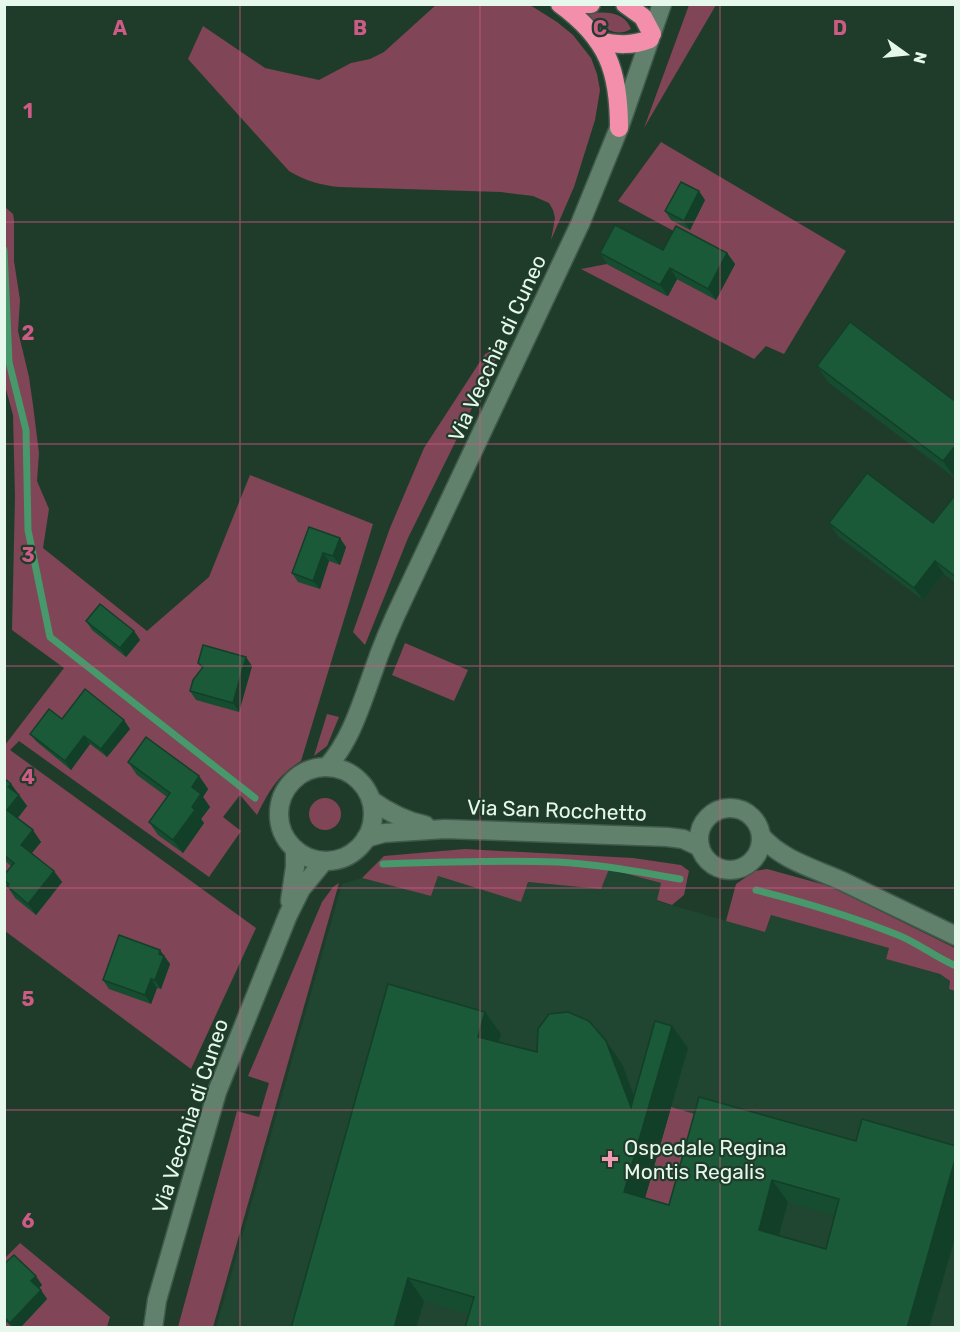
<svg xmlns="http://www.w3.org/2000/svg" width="960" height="1332" font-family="Rubik,sans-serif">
<rect width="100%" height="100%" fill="#1f3c2b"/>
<path fill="#204530" d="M 608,869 L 661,883 L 657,901 L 765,932 L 771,915 L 889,948 L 886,959 L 940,974 L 950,981 L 949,989 L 955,991 L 955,1327 L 216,1328 L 342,884 L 362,878 L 431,896 L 438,876 L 521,902 L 527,882 L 601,889 Z"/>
<g fill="#804556">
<path d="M 437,4 L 530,5 L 557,22 L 573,35 L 591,58 L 597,74 L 600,90 L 595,120 L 574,187 L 551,240 L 555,218 L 553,210 L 549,203 L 533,196 L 501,192 L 339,187 C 320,185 306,181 289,171 L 188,59 L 203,26 L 265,68 L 319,80 L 351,63 L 370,59 L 384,52 Z"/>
<path d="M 689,5 L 716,5 L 644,128 Z"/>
<path d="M 582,13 C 600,13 623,8 631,29 C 614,40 597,23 582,13 Z"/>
<path d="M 661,142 L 846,251 L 784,354 L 766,346 L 754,359 L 581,269 L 607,264 L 667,296 L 677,279 L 716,299 L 735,264 L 618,201 Z"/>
<path d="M 5,207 L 13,214 L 14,220 L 14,261 L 20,300 L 18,331 L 29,377 L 33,405 L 39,453 L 37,481 L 49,509 L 43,548 L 147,631 L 209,577 L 250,475 L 373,524 L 301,761 C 277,776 269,791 257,815 L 240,795 L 223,817 L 241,831 L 209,877 L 19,741 L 10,750 L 256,928 L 191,1069 L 5,931 L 5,745 L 64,668 L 12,630 L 15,497 L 13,415 L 4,382 Z"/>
<path d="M 503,345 L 408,538 L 365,645 L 353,632 L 390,528 L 424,448 L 485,354 Z"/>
<path d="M 405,643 L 468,670 L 454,701 L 392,675 Z"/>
<path d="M 327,714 L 339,717 L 327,746 L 314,756 Z"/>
<circle cx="325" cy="814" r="16"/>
<path d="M 465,849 L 633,858 L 681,865 L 689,871 L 684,895 L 672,905 L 657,900 L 661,883 L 609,869 L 601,889 L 528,882 L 521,902 L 438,876 L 431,896 L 362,878 L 384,856 Z"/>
<path d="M 767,869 L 829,886 L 955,948 L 955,991 L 949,989 L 950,981 L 940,974 L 886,959 L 889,948 L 771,915 L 765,932 L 726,921 L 736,884 L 755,871 Z"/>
<path d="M 339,883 L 213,1327 L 178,1327 L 237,1111 L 259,1117 L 269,1083 L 248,1076 L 322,902 L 333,887 Z"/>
<path d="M 671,1107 L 715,1120 L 685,1228 L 640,1215 Z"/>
<path d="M 20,1243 L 110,1317 L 107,1327 L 5,1328 L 5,1258 Z"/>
</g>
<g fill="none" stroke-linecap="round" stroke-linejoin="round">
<g stroke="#47986b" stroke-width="7">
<path d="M 4,250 L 9,362 L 26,430 L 28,530 L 50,637 L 255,798"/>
<path d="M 383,864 C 441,862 499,860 557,862 C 598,864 639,872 680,879"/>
<path d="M 756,890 C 804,902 851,916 898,935 C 918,943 935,957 956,966"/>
</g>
<g stroke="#405a4b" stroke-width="21">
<g id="minor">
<path d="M 327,767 C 351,740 361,705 373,672 C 382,645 393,620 405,595 L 580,224 L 619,128 L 662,4"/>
<circle cx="326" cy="814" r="47"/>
<path d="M 371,800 C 388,812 405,821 425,825"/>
<circle cx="730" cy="839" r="31"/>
<path d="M 761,836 C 782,860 813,868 842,881 C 880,899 918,918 956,936"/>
<path d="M 366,838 L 384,833 L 445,829 L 667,837 L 683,839 L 700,847"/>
<path d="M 290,901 L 295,867 L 295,850"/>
<path d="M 153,1328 L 157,1300 L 217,1092 L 288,915 L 301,889 L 324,861"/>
</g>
</g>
<g stroke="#405a4b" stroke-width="21">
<g id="highway">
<path d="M 560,4 C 608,39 619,71 619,128"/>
<path d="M 580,4 L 591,4"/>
<path d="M 625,4 L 643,17 L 652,34"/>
<path d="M 598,41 C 617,45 632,46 650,39"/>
</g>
</g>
<use href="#minor" stroke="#62816d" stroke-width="18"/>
<use href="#highway" stroke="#f38fab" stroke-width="18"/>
</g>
<g fill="#164d31" fill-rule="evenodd">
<path d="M 705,200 L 690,230 L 671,220 L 665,211 Z"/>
<path d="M 663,250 L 727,253 L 735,264 L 716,300 L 677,279 L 668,296 L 607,264 L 600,253 Z"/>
<path d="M 817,366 L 956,402 L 955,478 L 829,383 Z"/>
<path d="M 956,494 L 956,583 L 944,574 L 923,600 L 838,536 L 829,523 L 933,523 Z"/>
<path d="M 309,527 L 346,547 L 340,565 L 329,561 L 320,589 L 298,582 L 292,573 Z"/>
<path d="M 86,621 L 134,631 L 140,640 L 126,657 L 92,630 Z"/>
<path d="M 198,663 L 252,666 L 239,712 L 196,700 L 190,691 L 202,668 Z"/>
<path d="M 62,719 L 130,729 L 107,757 L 90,744 L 71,770 L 37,742 L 30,734 Z"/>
<path d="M 128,762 L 199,776 L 208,789 L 203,797 L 210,807 L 201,819 L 204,823 L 183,853 L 158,835 L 149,822 L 167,797 L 137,775 Z"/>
<path d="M 4,778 L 11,784 L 27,806 L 18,818 L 41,842 L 32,853 L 62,882 L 36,915 L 15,898 L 4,881 L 4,875 L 11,866 L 4,860 Z"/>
<path d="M 167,958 L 166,959 L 170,964 L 161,989 L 157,988 L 151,1004 L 109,989 L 103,980 Z"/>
<path d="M 485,1012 L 501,1034 L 499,1042 L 537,1052 L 606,1041 L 622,1064 L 634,1096 L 672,1026 L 688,1048 L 645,1198 L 669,1205 L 856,1141 L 956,1146 L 956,1234 L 929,1328 L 465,1328 L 469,1314 L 424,1301 L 416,1328 L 291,1328 ZM 788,1202 L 835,1216 L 826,1249 L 779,1236 Z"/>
<path d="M 4,1264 L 42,1285 L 39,1288 L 47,1299 L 20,1328 L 12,1328 L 7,1322 L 4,1325 Z"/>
</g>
<g fill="#123f28">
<path d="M 699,191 L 705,200 L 690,230 L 684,221 Z"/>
<path d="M 727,253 L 735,264 L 716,300 L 708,289 Z"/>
<path d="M 670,268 L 677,279 L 668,296 L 660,285 Z"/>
<path d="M 956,445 L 956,477 L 955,478 L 943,461 Z"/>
<path d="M 340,538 L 346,547 L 340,565 L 333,556 Z"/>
<path d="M 323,553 L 329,561 L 320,589 L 313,581 Z"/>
<path d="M 935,561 L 944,574 L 923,600 L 914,588 Z"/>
<path d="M 134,631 L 140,640 L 126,657 L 120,648 Z"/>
<path d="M 246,657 L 252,666 L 239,712 L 233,703 Z"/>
<path d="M 124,720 L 130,729 L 107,757 L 101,749 Z"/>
<path d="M 84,736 L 90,744 L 71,770 L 65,761 Z"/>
<path d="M 199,776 L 208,789 L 203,797 L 210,807 L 201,819 L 204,823 L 183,853 L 173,840 L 192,807 L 192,787 Z"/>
<path d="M 11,784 L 27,806 L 15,821 L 7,810 L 8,787 Z"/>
<path d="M 33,830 L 41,842 L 29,856 L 21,845 Z"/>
<path d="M 54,871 L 62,882 L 36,915 L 28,904 Z"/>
<path d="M 160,950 L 170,964 L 161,989 L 155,980 L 159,954 Z"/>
<path d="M 151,979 L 157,988 L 151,1004 L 145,995 Z"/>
<path d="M 485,1012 L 501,1034 L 494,1059 L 478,1037 Z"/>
<path d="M 672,1026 L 688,1048 L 640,1215 L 624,1192 L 631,1107 L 606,1041 L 622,1064 L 644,1123 Z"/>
<path d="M 956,1156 L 956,1234 L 929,1328 L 907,1328 Z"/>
<path d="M 772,1180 L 788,1202 L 774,1252 L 759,1230 Z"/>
<path d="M 36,1276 L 42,1285 L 37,1290 L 31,1281 Z"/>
<path d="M 408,1278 L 424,1301 L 416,1328 L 394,1328 Z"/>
<path d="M 41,1290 L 47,1299 L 20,1328 L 14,1328 L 10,1323 Z"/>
</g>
<g fill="#1a5a39" stroke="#123f28" stroke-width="1.5" fill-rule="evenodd">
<path d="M 681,182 L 699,191 L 684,221 L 665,211 Z"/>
<path d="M 615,225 L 663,250 L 676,226 L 727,253 L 708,289 L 670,268 L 660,285 L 600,253 Z"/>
<path d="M 850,322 L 956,402 L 956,445 L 943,461 L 817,366 Z"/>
<path d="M 867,473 L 933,523 L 956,494 L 956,577 L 935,561 L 914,588 L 829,523 Z"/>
<path d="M 309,527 L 340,538 L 333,556 L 323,553 L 313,581 L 292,573 Z"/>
<path d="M 100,604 L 134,631 L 120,648 L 86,621 Z"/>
<path d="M 203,645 L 246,657 L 233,703 L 190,691 L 193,680 L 203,667 L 198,663 Z"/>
<path d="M 85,689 L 124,720 L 101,749 L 84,736 L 65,761 L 30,734 L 49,709 L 62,719 Z"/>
<path d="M 146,737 L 199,776 L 192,787 L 201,794 L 192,807 L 195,810 L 173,840 L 149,822 L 170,793 L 128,762 Z"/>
<path d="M 4,778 L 11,784 L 8,787 L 19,795 L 7,810 L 33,830 L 21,845 L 54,871 L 28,904 L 7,886 L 9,884 L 4,880 L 4,875 L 14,863 L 4,855 Z"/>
<path d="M 119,935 L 160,950 L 159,954 L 164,956 L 155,980 L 151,979 L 145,995 L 103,980 Z"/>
<path d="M 388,984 L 485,1012 L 478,1037 L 537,1052 L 538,1029 L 549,1014 L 568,1012 L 589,1021 L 606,1041 L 631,1107 L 655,1021 L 672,1026 L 624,1192 L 669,1205 L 699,1097 L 856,1141 L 862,1119 L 956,1146 L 956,1156 L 907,1328 L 465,1328 L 474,1297 L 408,1278 L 394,1328 L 291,1328 ZM 772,1180 L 839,1199 L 826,1249 L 759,1230 Z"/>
<path d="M 14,1255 L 36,1276 L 31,1281 L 41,1290 L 10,1323 L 4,1317 L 4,1264 Z"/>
</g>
<path fill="none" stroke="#cd5b86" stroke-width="1.5" stroke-opacity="0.55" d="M 240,4 L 240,1328M 480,4 L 480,1328M 720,4 L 720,1328M 4,222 L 956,222M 4,444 L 956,444M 4,666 L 956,666M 4,888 L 956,888M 4,1110 L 956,1110"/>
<path fill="#f19ab1" stroke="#1f3c2b" stroke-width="2" d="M607 1150h6v6h6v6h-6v6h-6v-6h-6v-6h6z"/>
<g text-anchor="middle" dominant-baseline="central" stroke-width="4.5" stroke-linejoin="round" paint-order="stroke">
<g font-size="21" fill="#e6f7eb" stroke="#1f3c2b">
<text transform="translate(497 348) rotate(-65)">Via Vecchia di Cuneo</text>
<text transform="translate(557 810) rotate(2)">Via San Rocchetto</text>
<text transform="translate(190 1116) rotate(-72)">Via Vecchia di Cuneo</text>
</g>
<g font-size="21" fill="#e6f7eb" stroke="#1f3c2b" text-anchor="start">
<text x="624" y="1147">Ospedale Regina<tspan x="624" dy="24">Montis Regalis</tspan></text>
</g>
</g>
<g font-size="20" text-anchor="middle" font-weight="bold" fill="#cd5b86" stroke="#1f3c2b" stroke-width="4.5" stroke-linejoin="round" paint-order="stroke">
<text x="120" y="35">A</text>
<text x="360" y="35">B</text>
<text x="600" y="35">C</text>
<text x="840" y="35">D</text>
<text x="28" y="118">1</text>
<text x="28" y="340">2</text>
<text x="28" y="562">3</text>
<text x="28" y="784">4</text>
<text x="28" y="1006">5</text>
<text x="28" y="1228">6</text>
</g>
<rect width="960" height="1332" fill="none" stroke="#e6f7eb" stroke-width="12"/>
<g transform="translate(906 54) rotate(105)" stroke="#1f3c2b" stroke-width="4.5" paint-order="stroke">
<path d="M0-4.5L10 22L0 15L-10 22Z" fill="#e6f7eb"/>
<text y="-9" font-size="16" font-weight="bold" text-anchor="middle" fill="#e6f7eb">N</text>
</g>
</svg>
